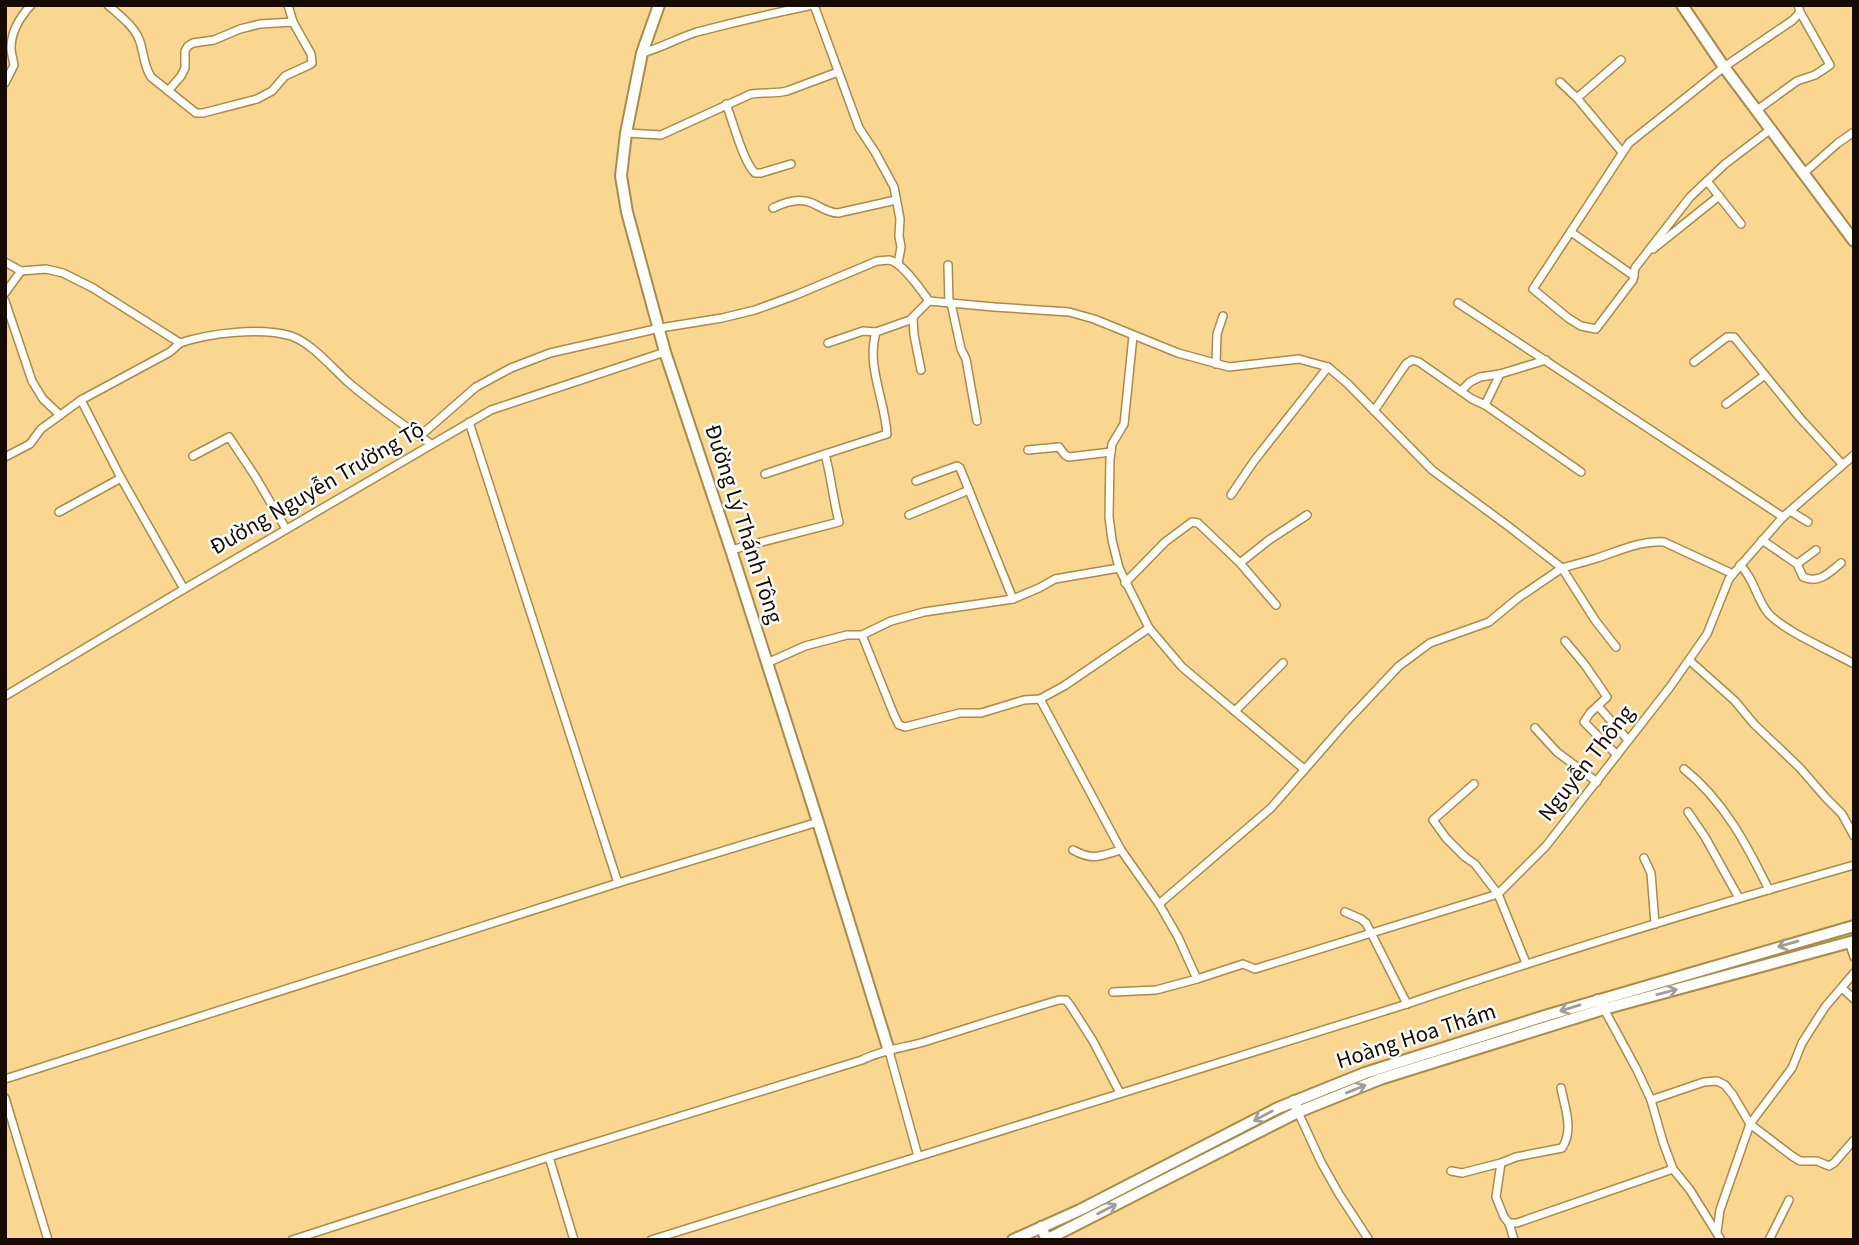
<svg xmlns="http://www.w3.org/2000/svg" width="1859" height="1245" font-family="'Source Sans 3',sans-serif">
<rect width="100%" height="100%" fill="#f9d790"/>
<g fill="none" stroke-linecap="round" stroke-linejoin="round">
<g stroke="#ab8b45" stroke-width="10">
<g id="street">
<path d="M 108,5 C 119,15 133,25 139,39 C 144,51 143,65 151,77 L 196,113 L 203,113 L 257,99 L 272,91 L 285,76 L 309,65 L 312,63 L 311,54 L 293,22 L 288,5"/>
<path d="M 814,5 L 859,128 L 875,152 L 894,187 L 900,219 L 899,236 L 901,247 L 898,264"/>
<path d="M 642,53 C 661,48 678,38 697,32 C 735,22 774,13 813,5"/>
<path d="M 1560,82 L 1577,98 L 1622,152"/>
<path d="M 5,83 L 14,65 C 13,59 11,53 11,48 C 11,31 20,17 31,5"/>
<path d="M 168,91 L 181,76 L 185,68 L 185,51 L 188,46 L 193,43 L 214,40 L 240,29 L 260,24 L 293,22"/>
<path d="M 1577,98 L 1621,60"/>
<path d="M 726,104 C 733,121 743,162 755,173 L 761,173 L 791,164"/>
<path d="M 1757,110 L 1797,81 L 1815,75 L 1830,65 L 1800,12"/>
<path d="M 1771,129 L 1725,164 L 1690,197 L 1635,268 L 1633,280 L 1596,329 L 1581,326 L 1568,318 L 1533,289 L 1629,143 L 1724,67 L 1793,20 L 1800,12 L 1798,5"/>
<path d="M 626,133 L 661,135 L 751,94 C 763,92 775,94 787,91 L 838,72"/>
<path d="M 1804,173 L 1838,143 L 1854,132"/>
<path d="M 1707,181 L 1741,224"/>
<path d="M 773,208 C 785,202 799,197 812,203 C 821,207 828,213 838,213 L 896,200"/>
<path d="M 1571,232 L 1634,276"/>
<path d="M 1653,249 L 1719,196"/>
<path d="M 5,262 L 21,271 L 46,269 L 63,273 L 93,288 L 180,343 C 210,333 261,327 291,336 C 312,343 333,369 349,383 C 375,405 403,425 431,444"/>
<path d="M 948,265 L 949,303"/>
<path d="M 5,293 L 21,271"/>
<path d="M 5,301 L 32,381 L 43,399 L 60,415"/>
<path d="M 951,303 L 961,349 L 966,359 L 977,421"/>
<path d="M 1458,303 L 1783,517"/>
<path d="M 913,318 L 914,335 L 921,370"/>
<path d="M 1133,336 L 1124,424 L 1112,444 L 1110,459 L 1109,517 L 1112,540 L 1119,568 L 1149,628 L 1182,667 L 1304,769"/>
<path d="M 828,343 L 863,331 L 876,332"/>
<path d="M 1694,362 L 1727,337 L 1734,337 L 1800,418 L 1842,464"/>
<path d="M 1216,364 L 1217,334 L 1223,316"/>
<path d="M 1461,391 L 1470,382 L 1480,377 L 1500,374 L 1546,360"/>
<path d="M 81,400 L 121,478 L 184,589"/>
<path d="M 1726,404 L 1765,375"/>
<path d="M 1485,405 L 1500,374"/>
<path d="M 1374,411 L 1406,364 L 1412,360 L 1419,362 L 1472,399 L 1485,405 L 1581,472"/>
<path d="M 469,422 L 618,883"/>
<path d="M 420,436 L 476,387 L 511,368 L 550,353 L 660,328 L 722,318 L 755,310 L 796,295 L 877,261 C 881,261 885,260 889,260 C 902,262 921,290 929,301 L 994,307 L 1069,312 L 1094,319 L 1178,353 L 1229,367 L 1299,359 L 1328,367 L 1348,384 L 1432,470 L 1508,526 L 1562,568 C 1573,565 1584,562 1594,559 C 1617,552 1640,540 1664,542 L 1733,574"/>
<path d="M 1028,450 L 1059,447 L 1065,455 L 1069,457 L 1111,452"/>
<path d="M 193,456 L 229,437 L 255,476 L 286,529"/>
<path d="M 5,457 L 30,444 L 41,429 L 81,400 L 170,352 L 180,343"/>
<path d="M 765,474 L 825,454"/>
<path d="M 916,481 L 957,466 L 960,468 L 1013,599"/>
<path d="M 1231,495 L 1254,461 L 1328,367"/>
<path d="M 1790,511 L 1808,522"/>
<path d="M 59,512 L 121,478"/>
<path d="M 909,515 L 969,490"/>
<path d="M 1762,540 L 1797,564 L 1803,577 C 1819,584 1829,573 1841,563"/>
<path d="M 731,550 L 839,522 C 833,499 831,476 825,454 L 887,434 C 885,400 866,366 876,332 L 910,320 L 929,301"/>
<path d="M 1240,563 L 1269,540 L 1307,515"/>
<path d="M 1797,564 L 1816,550"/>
<path d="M 1740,565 C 1754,578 1756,598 1768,613 C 1784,631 1831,651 1854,664"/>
<path d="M 1125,583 L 1165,542 L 1192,522 L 1198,523 L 1240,563 L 1276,605"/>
<path d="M 862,635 L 894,715 L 899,725 L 905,727 L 960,713 L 981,713 L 1024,700 L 1040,699 L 1064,686 L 1149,628"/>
<path d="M 1565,641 L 1585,665 L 1607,697 L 1590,713 L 1584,722 L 1617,755"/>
<path d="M 1689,660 L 1735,701 L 1754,724 L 1800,768 L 1826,798 L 1842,814 L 1854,836"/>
<path d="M 767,663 L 805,646 L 847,635 L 862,635 L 891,621 L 924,612 L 1013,599 L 1039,588 L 1055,579 L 1119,568"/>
<path d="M 5,696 L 184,589 L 491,410 L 665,352"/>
<path d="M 1040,699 L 1121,850 L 1159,904 L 1178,937 L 1197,979 L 1243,964 L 1255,969 L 1498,894 L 1546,846 L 1670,687 L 1707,634 L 1729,579 L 1733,574 L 1783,517 L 1854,455"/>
<path d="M 1598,706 L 1628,740"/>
<path d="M 1235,711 L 1283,663"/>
<path d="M 1535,728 L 1557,752 L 1597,782"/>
<path d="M 1684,769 C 1724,801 1747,845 1769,890"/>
<path d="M 1474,784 L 1433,820 L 1446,838 L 1465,857 L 1475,864 L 1498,894 L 1526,963"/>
<path d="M 1688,812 L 1705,837 L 1739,898"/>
<path d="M 1073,850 C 1093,861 1100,856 1121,850"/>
<path d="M 1644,858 L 1651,873 L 1655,924"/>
<path d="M 1159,904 L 1271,808 L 1347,721 L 1399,666 L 1430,643 L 1489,622 L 1518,598 L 1562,568 L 1595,620 L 1616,647"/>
<path d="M 1345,912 L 1361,919 L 1366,923 L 1407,1004"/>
<path d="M 1849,942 L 1854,957"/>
<path d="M 1842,988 L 1854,999"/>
<path d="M 1113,992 L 1156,990 L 1197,979"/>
<path d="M 1604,1009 L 1637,1070 L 1651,1100 L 1663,1142 L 1673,1169 L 1690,1190 L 1721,1240"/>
<path d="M 889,1051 L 918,1156"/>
<path d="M 5,1079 L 618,883 L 818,822"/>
<path d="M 1561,1088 C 1565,1108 1574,1130 1562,1148 L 1516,1157 L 1501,1163 L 1496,1197 L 1504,1217 L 1509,1223 L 1517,1223 L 1673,1169"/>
<path d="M 5,1098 L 48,1240"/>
<path d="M 1651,1100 L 1704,1082 L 1717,1081 L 1725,1085 L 1733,1095 L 1750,1124 L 1792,1156 L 1800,1161 L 1817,1161 L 1829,1166 L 1834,1163 L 1854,1140"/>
<path d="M 1298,1112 L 1321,1162 L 1339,1194 L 1369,1240"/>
<path d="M 549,1157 L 574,1240"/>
<path d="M 1451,1171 L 1462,1173 L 1501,1163"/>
<path d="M 1509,1223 L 1514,1240"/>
<path d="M 1717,1232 L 1720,1210 L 1750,1124 L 1792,1068 L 1802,1043 L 1825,1007 L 1854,973"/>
<path d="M 292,1240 L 549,1157 L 862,1060 C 881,1050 903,1048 924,1042 C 969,1028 1014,1013 1059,1000 L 1066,1000 L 1070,1005 L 1093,1041 L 1120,1093"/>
<path d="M 651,1240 L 1407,1004 C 1555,953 1704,908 1854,865"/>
<path d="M 1769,1240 L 1789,1200"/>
</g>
</g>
<g stroke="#ab8b45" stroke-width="14">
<g id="secondary">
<path d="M 659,5 L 642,53 L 626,133 L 621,176 L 627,212 L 665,352 L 731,550 L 818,822 L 889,1051"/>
<path d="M 1682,5 L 1724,67 L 1854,241"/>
<path d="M 1013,1240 L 1080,1210 L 1278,1108 L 1365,1073 L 1548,1015 L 1854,926"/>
<path d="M 1046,1240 L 1298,1112 L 1380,1079 L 1604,1009 L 1854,941"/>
</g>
</g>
<g stroke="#ab8b45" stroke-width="14">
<g id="primary">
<path d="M 1598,1000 L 1604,1009"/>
<path d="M 1294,1101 L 1298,1112"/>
<path d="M 1041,1227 L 1047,1240"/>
</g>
</g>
<use href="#street" stroke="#fff" stroke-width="7"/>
<use href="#secondary" stroke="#fff" stroke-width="10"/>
<use href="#primary" stroke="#fff" stroke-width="10"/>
</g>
<defs><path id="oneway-shaft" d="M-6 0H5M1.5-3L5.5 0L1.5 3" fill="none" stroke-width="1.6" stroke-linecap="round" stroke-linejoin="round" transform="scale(1.75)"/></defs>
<g stroke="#a19d99">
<use href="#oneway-shaft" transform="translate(1788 944) rotate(164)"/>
<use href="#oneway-shaft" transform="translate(1667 992) rotate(-15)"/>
<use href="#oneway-shaft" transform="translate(1570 1008) rotate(163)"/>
<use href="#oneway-shaft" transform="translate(1356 1089) rotate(-22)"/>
<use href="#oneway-shaft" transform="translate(1263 1116) rotate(152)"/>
<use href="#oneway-shaft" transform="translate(1107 1209) rotate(-27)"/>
</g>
<g text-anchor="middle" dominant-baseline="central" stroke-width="5" stroke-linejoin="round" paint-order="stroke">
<g font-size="23" fill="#150b00" stroke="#fcfdfc">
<text transform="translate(317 488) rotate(-30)">Đường Nguyễn Trường Tộ</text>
<text transform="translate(744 524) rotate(72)">Đường Lý Thánh Tông</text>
<text transform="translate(1586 763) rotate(-52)">Nguyễn Thông</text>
<text transform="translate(1416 1036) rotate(-18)">Hoàng Hoa Thám</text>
</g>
</g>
<rect width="1859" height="1245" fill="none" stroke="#150b00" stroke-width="14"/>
</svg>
